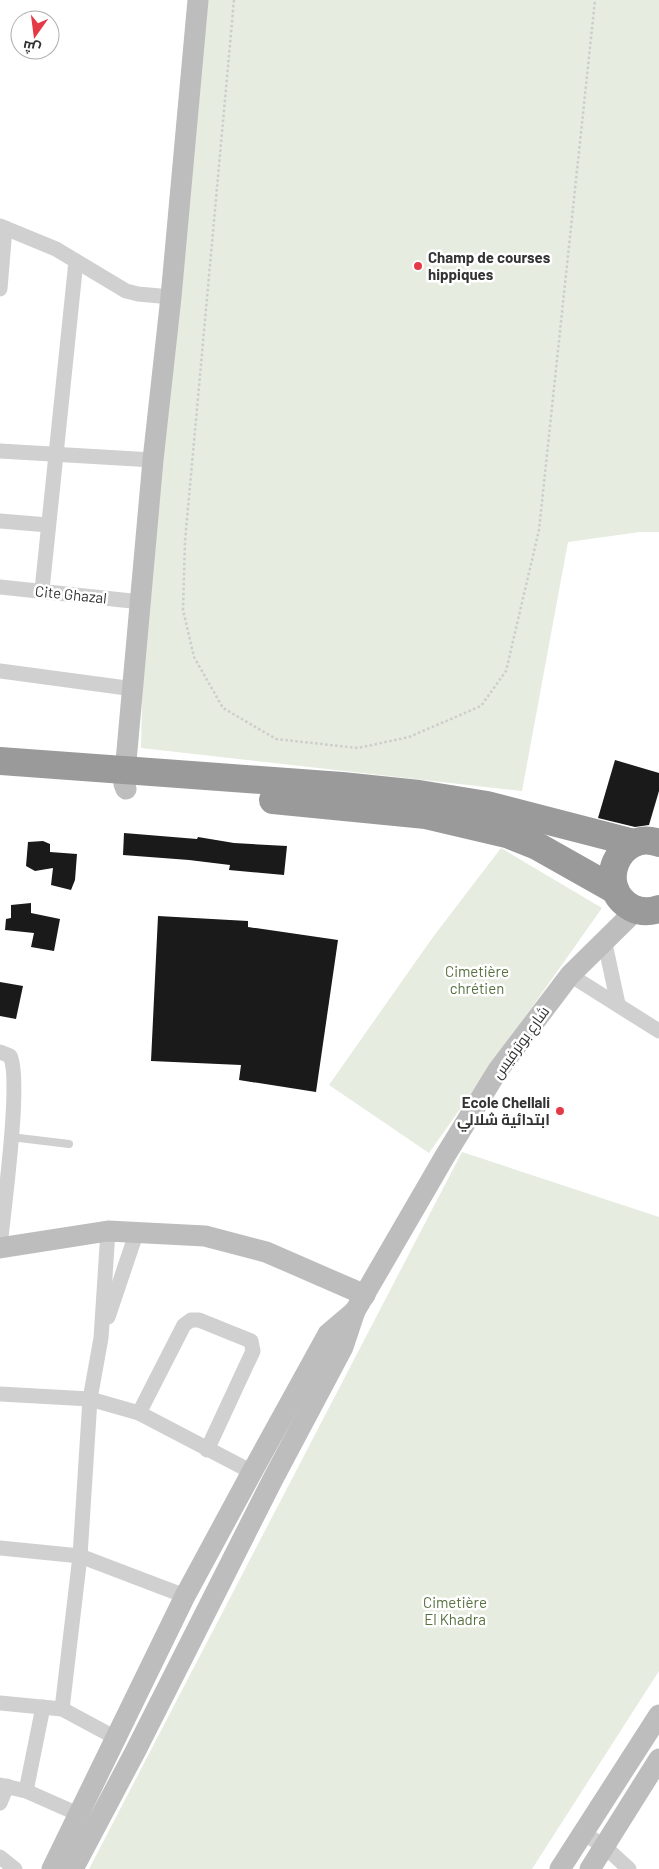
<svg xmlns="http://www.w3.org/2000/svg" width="659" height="1869" font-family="Barlow,Cairo,sans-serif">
<rect width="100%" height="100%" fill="#fff"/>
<g fill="#e6ecdf">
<path d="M 202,0 L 659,0 L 659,532 L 640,532 L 568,542 L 522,791 L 141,748 L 144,611 Z"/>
<path d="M 501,848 L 602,908 L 429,1153 L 329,1085 L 433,937 Z"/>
<path d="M 462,1152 L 659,1217 L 659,1671 L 532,1869 L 89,1869 Z"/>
</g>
<g fill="#1a1a1a">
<path d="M 615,760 L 659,773 L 659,791 L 649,825 L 635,827 L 598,818 Z"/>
<path d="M 124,833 L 197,839 L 198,837 L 234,843 L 287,846 L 284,875 L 229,870 L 230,865 L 189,860 L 123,855 Z"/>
<path d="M 43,841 L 50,844 L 50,852 L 77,854 L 75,880 L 71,890 L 51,885 L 53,868 L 35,871 L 26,866 L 28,842 Z"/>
<path d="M 31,903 L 31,913 L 60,919 L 54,951 L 31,947 L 34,933 L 5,930 L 6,919 L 11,918 L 11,905 Z"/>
<path d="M 158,916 L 248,921 L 248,927 L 338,940 L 316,1092 L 239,1080 L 241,1065 L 151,1061 Z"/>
<path d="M 0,982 L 23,986 L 16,1019 L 0,1016 Z"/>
</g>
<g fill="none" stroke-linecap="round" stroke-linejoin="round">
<path stroke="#cdcdcd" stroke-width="2.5" stroke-dasharray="2.5 2.5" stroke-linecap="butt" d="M 234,0 L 185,541 L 183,610 L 194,657 L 223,708 L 276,739 L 358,748 L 409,737 L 481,706 L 506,671 L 539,530 L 595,0"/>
<path stroke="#d0d0d0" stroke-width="8" d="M 11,1137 L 69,1144"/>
<g stroke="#d0d0d0" stroke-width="15">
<path d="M 0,226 L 56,249 L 126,291 L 138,294 L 171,297"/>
<path d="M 0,289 L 5,228"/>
<path d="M 0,451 L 153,460"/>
<path d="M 0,521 L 48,525"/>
<path d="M 0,587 L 141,602"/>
<path d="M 42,590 L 76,261"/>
<path d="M 0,671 L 134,689"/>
<path d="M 604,939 L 618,1004"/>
<path d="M 570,975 L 659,1031"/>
<path d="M 0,1052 L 10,1056 C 22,1079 3,1214 0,1247"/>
<path d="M 108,1317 L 137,1231"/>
<path d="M 0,1394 L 90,1399 L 139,1413 L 252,1472"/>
<path d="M 139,1413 L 184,1325 L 191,1320 L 199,1320 L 251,1341 L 253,1351 L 207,1450"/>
<path d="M 0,1548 L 80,1556 L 185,1596"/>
<path d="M 0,1703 L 62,1709 L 116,1738"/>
<path d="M 62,1709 L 80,1556 L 90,1399 L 101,1338 L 108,1231"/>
<path d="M 0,1785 L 26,1791 L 78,1814"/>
<path d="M 26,1791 L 43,1707"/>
<path d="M 0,1803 L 7,1786"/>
<path d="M 583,1833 L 604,1846 L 629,1869"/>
<path d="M 0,1857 L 15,1869"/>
</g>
<g stroke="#bdbdbd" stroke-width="21">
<path d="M 126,789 L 124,784 L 153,460 L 171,297 L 198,0"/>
<path d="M 0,1248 L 108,1231 L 205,1236 L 266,1252 L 365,1295"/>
<path d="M 52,1869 L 185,1596 L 252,1472 L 328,1334 L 355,1311"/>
<path d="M 73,1869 L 135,1752 L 273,1479 L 343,1347 L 355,1311 L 445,1156 L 498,1070 L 570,975 L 636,910"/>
<path d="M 560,1869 L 659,1715"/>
<path d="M 590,1869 L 659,1759"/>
</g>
<g stroke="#9a9a9a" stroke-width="28">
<path d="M 0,761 L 342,786 L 419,794 L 487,805 L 634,843"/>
<path d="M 273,800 L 426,815 L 507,834 L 537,846 L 615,890"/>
<path d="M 659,843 C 619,828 593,887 632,908 C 640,912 650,912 659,909"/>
</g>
</g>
<g fill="#e63946" stroke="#fff" stroke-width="2">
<circle cx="418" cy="266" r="5"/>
<circle cx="560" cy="1111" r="5"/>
</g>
<g text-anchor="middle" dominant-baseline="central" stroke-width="5" stroke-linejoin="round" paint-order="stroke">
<g font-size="15" font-weight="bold" fill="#333" stroke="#fff" text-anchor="start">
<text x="428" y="257">Champ de courses<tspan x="428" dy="17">hippiques</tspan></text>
<text x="550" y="1102" text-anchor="end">Ecole Chellali<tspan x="550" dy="17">ابتدائية شلالي</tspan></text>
</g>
<g font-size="15" fill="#333" stroke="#fff">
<text transform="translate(71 594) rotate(6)">Cite Ghazal</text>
<text transform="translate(520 1042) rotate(-54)">شارع بوترفيس</text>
</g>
<g font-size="15" fill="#56703f" stroke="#fff">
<text x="477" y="971">Cimetière<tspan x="477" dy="17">chrétien</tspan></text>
<text x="455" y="1602">Cimetière<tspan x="455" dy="17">El Khadra</tspan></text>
</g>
</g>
<g transform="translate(35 35) rotate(194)"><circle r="24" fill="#ffffff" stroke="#adadad"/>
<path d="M0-4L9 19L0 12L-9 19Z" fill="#e63946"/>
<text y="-8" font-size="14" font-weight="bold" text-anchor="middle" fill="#333333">ش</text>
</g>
</svg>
